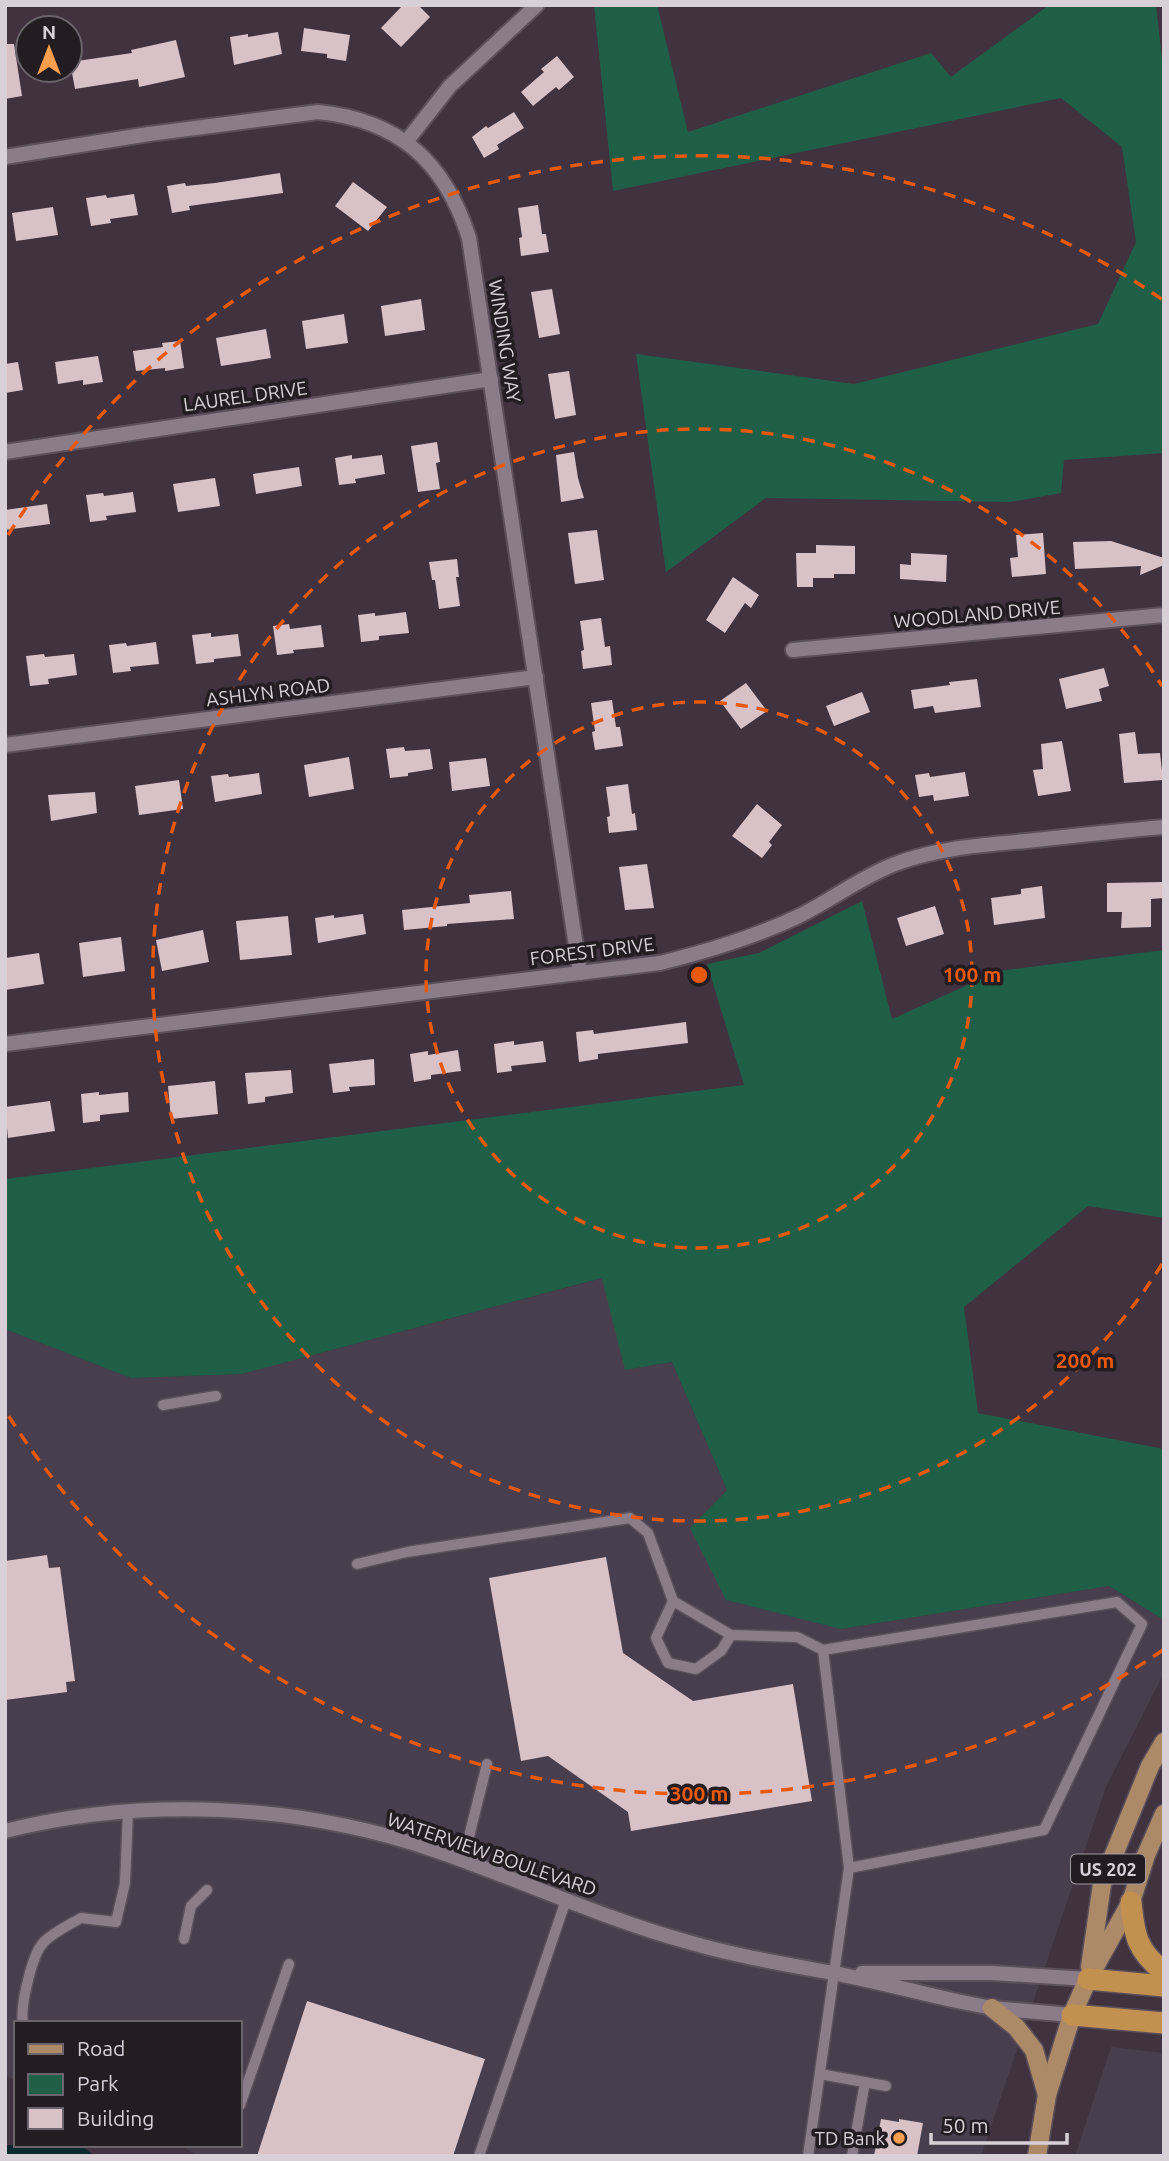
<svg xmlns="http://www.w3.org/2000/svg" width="1169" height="2161" font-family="Ubuntu,sans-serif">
<rect width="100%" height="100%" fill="#40323f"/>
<g fill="#493e4d">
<path d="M 603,1278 L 625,1370 L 672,1362 L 727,1490 L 690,1528 L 841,1629 L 1109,1586 L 1164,1620 L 1164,1673 L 1106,1787 L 981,2156 L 197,2156 L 181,2145 L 240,2145 L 240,2023 L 16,2023 L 16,2080 L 5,2076 L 5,1329 L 131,1378 L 242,1374 Z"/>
<path d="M 1111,2047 L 1164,2053 L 1164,2156 L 1075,2156 Z"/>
</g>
<g fill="#205f47">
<path d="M 594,5 L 657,5 L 688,132 L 931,53 L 951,77 L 1049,5 L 1156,5 L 1164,77 L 1164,453 L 1064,460 L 1061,493 L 1010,502 L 766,498 L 666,572 L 636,354 L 854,384 L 1098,324 L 1136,242 L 1122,147 L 1061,98 L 613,191 Z"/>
<path d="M 862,901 L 892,1019 L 999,971 L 1164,950 L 1164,1218 L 1088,1206 L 964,1307 L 978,1413 L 1164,1449 L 1164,1620 L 1109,1586 L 841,1629 L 726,1600 L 690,1528 L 727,1490 L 672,1362 L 625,1370 L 602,1278 L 242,1374 L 131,1378 L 5,1329 L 5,1179 L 744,1085 L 707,964 L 759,953 Z"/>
</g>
<path fill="#0b292f" d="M 5,2145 L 80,2145 L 95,2156 L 5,2156 Z"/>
<g fill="#d9c1c8">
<path d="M 403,5 L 418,5 L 430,17 L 401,47 L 381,28 Z"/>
<path d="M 304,28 L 350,35 L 346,61 L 327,58 L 327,54 L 301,51 Z"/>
<path d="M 278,32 L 282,54 L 234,65 L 230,37 L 248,34 L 248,37 Z"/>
<path d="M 176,40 L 185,77 L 139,87 L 138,79 L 75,89 L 70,62 L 132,53 L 131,50 Z"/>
<path d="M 5,44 L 14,44 L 22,96 L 5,99 Z"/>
<path d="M 557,56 L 574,77 L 559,90 L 556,87 L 533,106 L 521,92 L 544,72 L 541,69 Z"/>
<path d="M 514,112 L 524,128 L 497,145 L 499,149 L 484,158 L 472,137 L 486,126 L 488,128 Z"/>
<path d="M 280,173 L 283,193 L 189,206 L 190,210 L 172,213 L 167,186 L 185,183 L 186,186 L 215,183 Z"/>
<path d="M 353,182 L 387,207 L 368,231 L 335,206 Z"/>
<path d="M 134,194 L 138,215 L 110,219 L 111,223 L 91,226 L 86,198 L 106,195 L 107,198 Z"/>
<path d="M 538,205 L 542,234 L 546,234 L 549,252 L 521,256 L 519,238 L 522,237 L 518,208 Z"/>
<path d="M 53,207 L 58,235 L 16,241 L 12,213 Z"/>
<path d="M 552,289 L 560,334 L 539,338 L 531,292 Z"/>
<path d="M 421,299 L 425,330 L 385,336 L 381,306 Z"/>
<path d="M 344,314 L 348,343 L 306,349 L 302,321 Z"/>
<path d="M 266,329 L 271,358 L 221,366 L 216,338 Z"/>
<path d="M 180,341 L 184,368 L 165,371 L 165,368 L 136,371 L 133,351 L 163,347 L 162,343 Z"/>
<path d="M 98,356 L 103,382 L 83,385 L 83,380 L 58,384 L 55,362 Z"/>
<path d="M 18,362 L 23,390 L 5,393 L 5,364 Z"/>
<path d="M 569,371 L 576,415 L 555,419 L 548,374 Z"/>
<path d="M 437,442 L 440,462 L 436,463 L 440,489 L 418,492 L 411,446 Z"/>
<path d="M 574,452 L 578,478 L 584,498 L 561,502 L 556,455 Z"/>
<path d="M 352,455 L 352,459 L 382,455 L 385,474 L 355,479 L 356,483 L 339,485 L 335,458 Z"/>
<path d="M 299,467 L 302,486 L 256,494 L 253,474 Z"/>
<path d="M 215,478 L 220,506 L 178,512 L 173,484 Z"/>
<path d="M 133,492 L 136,512 L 106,516 L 107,520 L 90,522 L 86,495 L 103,493 L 104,496 Z"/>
<path d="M 47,504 L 50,524 L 5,530 L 5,510 Z"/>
<path d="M 597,530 L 604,580 L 575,584 L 568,533 Z"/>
<path d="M 1043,533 L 1046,574 L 1012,577 L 1010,558 L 1018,557 L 1016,535 Z"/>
<path d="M 1111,541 L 1164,558 L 1164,565 L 1140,575 L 1141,566 L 1075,569 L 1073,542 Z"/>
<path d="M 816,545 L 855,546 L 855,574 L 834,574 L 834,578 L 813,578 L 813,587 L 797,587 L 796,553 L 816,553 Z"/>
<path d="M 911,553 L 947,555 L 946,582 L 900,579 L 900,564 L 911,565 Z"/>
<path d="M 457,559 L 459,577 L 456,577 L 460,606 L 439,609 L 435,580 L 432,580 L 429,562 Z"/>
<path d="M 733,577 L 759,595 L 751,608 L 745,603 L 725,633 L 706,620 Z"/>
<path d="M 406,612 L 409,633 L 379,636 L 379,640 L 361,642 L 358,615 L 375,613 L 375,616 Z"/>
<path d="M 601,618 L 605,647 L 610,646 L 612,665 L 583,669 L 581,651 L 584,650 L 580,621 Z"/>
<path d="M 289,624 L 290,629 L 321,625 L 324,647 L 293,650 L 294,653 L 277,655 L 273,626 Z"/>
<path d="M 211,633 L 211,637 L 238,634 L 241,656 L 214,659 L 214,662 L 196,664 L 192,635 Z"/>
<path d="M 156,642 L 159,664 L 130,667 L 131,671 L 113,673 L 109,645 L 126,643 L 127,646 Z"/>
<path d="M 44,654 L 45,657 L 74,654 L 77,675 L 48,679 L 49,684 L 30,686 L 26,656 Z"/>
<path d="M 1104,668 L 1109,686 L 1099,689 L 1102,701 L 1066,709 L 1059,679 Z"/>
<path d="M 977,679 L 981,707 L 935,713 L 933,706 L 914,709 L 911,690 L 950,685 L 949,682 Z"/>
<path d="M 746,683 L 767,711 L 741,729 L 720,701 Z"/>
<path d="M 862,692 L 870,712 L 834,726 L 826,706 Z"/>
<path d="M 612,700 L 616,727 L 620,727 L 623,746 L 595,750 L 592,732 L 595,731 L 591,703 Z"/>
<path d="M 1135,732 L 1138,754 L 1160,753 L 1163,780 L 1124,783 L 1119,734 Z"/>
<path d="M 1062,741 L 1071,791 L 1038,796 L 1033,770 L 1043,769 L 1041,744 Z"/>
<path d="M 404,747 L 405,751 L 430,749 L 433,769 L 408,773 L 408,776 L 390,778 L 386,749 Z"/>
<path d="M 349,757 L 354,789 L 309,797 L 304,765 Z"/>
<path d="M 486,758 L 490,786 L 452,791 L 449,762 Z"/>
<path d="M 965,772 L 969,796 L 934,801 L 933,795 L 919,797 L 915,775 L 929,773 L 930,777 Z"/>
<path d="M 259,773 L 262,794 L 215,802 L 211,776 L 228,774 L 229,777 Z"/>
<path d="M 179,780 L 183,809 L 139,815 L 135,786 Z"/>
<path d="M 628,784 L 632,814 L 635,813 L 637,830 L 609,833 L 607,817 L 610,816 L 606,787 Z"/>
<path d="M 95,792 L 97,813 L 51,821 L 48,795 Z"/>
<path d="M 757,804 L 782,825 L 769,842 L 772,845 L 762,858 L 732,836 Z"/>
<path d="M 647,864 L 654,908 L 625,910 L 619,867 Z"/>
<path d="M 1164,882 L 1164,898 L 1151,899 L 1151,927 L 1121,928 L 1122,912 L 1107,912 L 1107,883 Z"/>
<path d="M 1042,886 L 1045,918 L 994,925 L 991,898 L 1021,894 L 1021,889 Z"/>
<path d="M 511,891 L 514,919 L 447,924 L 447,926 L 404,930 L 402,910 L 470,903 L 469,895 Z"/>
<path d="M 935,906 L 944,934 L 906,946 L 897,918 Z"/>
<path d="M 363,914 L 366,934 L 318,943 L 315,918 L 334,915 L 334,918 Z"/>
<path d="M 288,916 L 292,955 L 240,960 L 236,921 Z"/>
<path d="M 203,930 L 209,962 L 162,971 L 156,940 Z"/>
<path d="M 121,937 L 125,971 L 83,977 L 79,943 Z"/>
<path d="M 39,953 L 44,984 L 5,990 L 5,958 Z"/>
<path d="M 686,1022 L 688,1043 L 598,1054 L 598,1059 L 579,1062 L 576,1032 L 593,1030 L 594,1034 Z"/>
<path d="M 514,1041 L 514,1045 L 543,1041 L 546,1062 L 511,1066 L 512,1071 L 497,1073 L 494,1044 Z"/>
<path d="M 458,1050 L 461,1071 L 431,1075 L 431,1079 L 414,1082 L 410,1054 L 428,1051 L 428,1055 Z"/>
<path d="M 374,1059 L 375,1085 L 349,1087 L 350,1091 L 333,1093 L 329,1064 Z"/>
<path d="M 291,1070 L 293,1093 L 265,1097 L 265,1102 L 248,1104 L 245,1073 Z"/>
<path d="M 215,1081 L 218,1114 L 171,1119 L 168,1086 Z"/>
<path d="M 99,1092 L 99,1095 L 128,1092 L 129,1112 L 100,1115 L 100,1121 L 83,1123 L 81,1094 Z"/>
<path d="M 50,1101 L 55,1131 L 8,1138 L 5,1107 Z"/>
<path d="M 47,1555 L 49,1568 L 60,1567 L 75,1681 L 66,1682 L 67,1692 L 5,1700 L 5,1561 Z"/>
<path d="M 606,1557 L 623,1653 L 693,1701 L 793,1684 L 812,1801 L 631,1831 L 628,1812 L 548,1756 L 521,1761 L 489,1578 Z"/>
<path d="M 307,2001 L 485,2059 L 453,2156 L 257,2156 Z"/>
<path d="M 881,2119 L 899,2122 L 899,2119 L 923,2123 L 917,2156 L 874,2156 Z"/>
</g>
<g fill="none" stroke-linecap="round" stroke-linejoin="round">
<g stroke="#5b505b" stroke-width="13">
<g id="service">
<path d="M 163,1405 L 216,1396"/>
<path d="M 357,1564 L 407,1552 L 630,1518 L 648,1533 L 673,1601 L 731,1635 L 797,1637 L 823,1650"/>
<path d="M 673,1601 L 656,1638 L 668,1663 L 696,1669 L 721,1651 L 731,1635"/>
<path d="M 463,1861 L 487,1764"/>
<path d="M 184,1939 L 191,1906 L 207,1890"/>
<path d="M 23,2023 C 20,2006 32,1955 43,1943 C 52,1933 69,1925 81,1918 L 116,1922 L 125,1883 L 128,1812"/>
<path d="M 820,2074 L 886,2086"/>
<path d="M 240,2105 L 289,1964"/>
<path d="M 479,2156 L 566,1900"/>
<path d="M 808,2156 L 849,1868 L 823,1650 L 1117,1602 L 1142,1624 L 1044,1830 L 849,1868"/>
<path d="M 852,2156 L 865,2082"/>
</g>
</g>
<g stroke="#5b505b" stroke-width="18">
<g id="minor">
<path d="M 406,142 L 450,86 L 537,5"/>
<path d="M 5,157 L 149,134 L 318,112 C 399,120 445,162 469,238 L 580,973"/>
<path d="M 5,452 L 491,379"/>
<path d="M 793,650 L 1164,615"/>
<path d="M 5,745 L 536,677"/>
<path d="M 5,1044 L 660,963 C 709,951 756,937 801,915 C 833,899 861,877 895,864 C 937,848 982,845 1026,841 C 1072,836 1118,831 1164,827"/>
</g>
</g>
<g stroke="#5b505b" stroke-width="18">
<g id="tertiary">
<path d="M 5,1831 C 145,1796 298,1804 434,1850 C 519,1879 601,1918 688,1942 C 736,1956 784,1964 833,1973 C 875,1981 916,1992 957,2001 L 992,2008 L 1072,2015"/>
<path d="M 862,1973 L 992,1973 L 1088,1979"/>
</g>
</g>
<g stroke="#5b505b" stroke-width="21">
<g id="primary">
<path d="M 1090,1967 L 1102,1884 L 1150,1766 L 1164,1742"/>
<path d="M 992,2008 L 1016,2027 L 1034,2050 L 1047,2095"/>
<path d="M 1037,2156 L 1047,2095 L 1072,2015 L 1088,1979 L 1131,1902 L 1146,1855 L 1164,1814"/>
</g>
</g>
<g stroke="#5b505b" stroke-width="24">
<g id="motorway">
<path d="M 1131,1902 C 1134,1935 1137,1951 1164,1972"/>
<path d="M 1088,1979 L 1164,1986"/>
<path d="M 1072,2015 L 1164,2023"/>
</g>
</g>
<use href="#service" stroke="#8b7c8a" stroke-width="10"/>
<use href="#minor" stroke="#8b7c8a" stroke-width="14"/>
<use href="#tertiary" stroke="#8b7c8a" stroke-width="14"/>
<use href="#primary" stroke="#ac8967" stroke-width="18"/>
<use href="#motorway" stroke="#c29150" stroke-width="21"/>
</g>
<g fill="none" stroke="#e8590c" stroke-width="3.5" stroke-dasharray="12 9">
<circle cx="699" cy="975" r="273"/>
<path d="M1162 1264A546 546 0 1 1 1162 686"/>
<path d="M1163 1650A819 819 0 0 1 8 1415M8 535A819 819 0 0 1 1163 300"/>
</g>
<circle fill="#fa9f4e" stroke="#231d22" stroke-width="2.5" cx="899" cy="2138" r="7"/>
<g text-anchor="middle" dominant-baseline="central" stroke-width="7" stroke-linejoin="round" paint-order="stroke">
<rect fill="#231d22" stroke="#a29aa1" stroke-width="2" x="1071" y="1854.5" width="74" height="29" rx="5"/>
<g font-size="18" font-weight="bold" fill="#d8cfd7">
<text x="1108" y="1869">US 202</text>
</g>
<g font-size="19" fill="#d8cfd7" stroke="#231d22">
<text transform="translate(505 341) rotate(81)">WINDING WAY</text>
<text transform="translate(245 396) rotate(-8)">LAUREL DRIVE</text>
<text transform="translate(977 614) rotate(-5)">WOODLAND DRIVE</text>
<text transform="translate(268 692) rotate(-7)">ASHLYN ROAD</text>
<text transform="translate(592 951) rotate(-7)">FOREST DRIVE</text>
<text transform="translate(492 1854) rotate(19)">WATERVIEW BOULEVARD</text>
</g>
<g font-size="19" fill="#d8cfd7" stroke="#231d22" text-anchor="end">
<text x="885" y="2138">TD Bank</text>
</g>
</g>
<circle cx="699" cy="975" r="10" fill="#e8590c" stroke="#231d22" stroke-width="3.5"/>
<g font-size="21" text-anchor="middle" font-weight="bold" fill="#e8590c" stroke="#231d22" stroke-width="7" stroke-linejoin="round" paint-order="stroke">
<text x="972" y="982">100 m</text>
<text x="1085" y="1368">200 m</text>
<text x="699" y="1801">300 m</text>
</g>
<rect width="1169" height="2161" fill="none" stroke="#d8cfd7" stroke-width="14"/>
<rect x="14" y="2021" width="228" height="126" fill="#231d22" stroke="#6b646a" stroke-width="2"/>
<rect x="28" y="2044" width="35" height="10" fill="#ac8967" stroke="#6b646a" stroke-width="2"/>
<text x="77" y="2056" font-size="21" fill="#d8cfd7">Road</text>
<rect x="28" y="2074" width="35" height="21" fill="#205f47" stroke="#6b646a" stroke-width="2"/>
<text x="77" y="2091" font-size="21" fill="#d8cfd7">Park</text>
<rect x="28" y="2108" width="35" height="21" fill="#d9c1c8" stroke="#6b646a" stroke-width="2"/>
<text x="77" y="2126" font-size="21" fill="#d8cfd7">Building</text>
<g transform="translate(49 49)"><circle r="33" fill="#231d22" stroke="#6b646a" stroke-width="2"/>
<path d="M0-5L12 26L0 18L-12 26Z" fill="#fa9f4e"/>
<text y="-10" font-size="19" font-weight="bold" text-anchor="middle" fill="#d8cfd7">N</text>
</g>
<path d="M931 2133v10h136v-10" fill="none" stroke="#d8cfd7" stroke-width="3.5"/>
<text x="942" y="2133" font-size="21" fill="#d8cfd7" stroke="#231d22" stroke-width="5" paint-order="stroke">50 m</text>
</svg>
